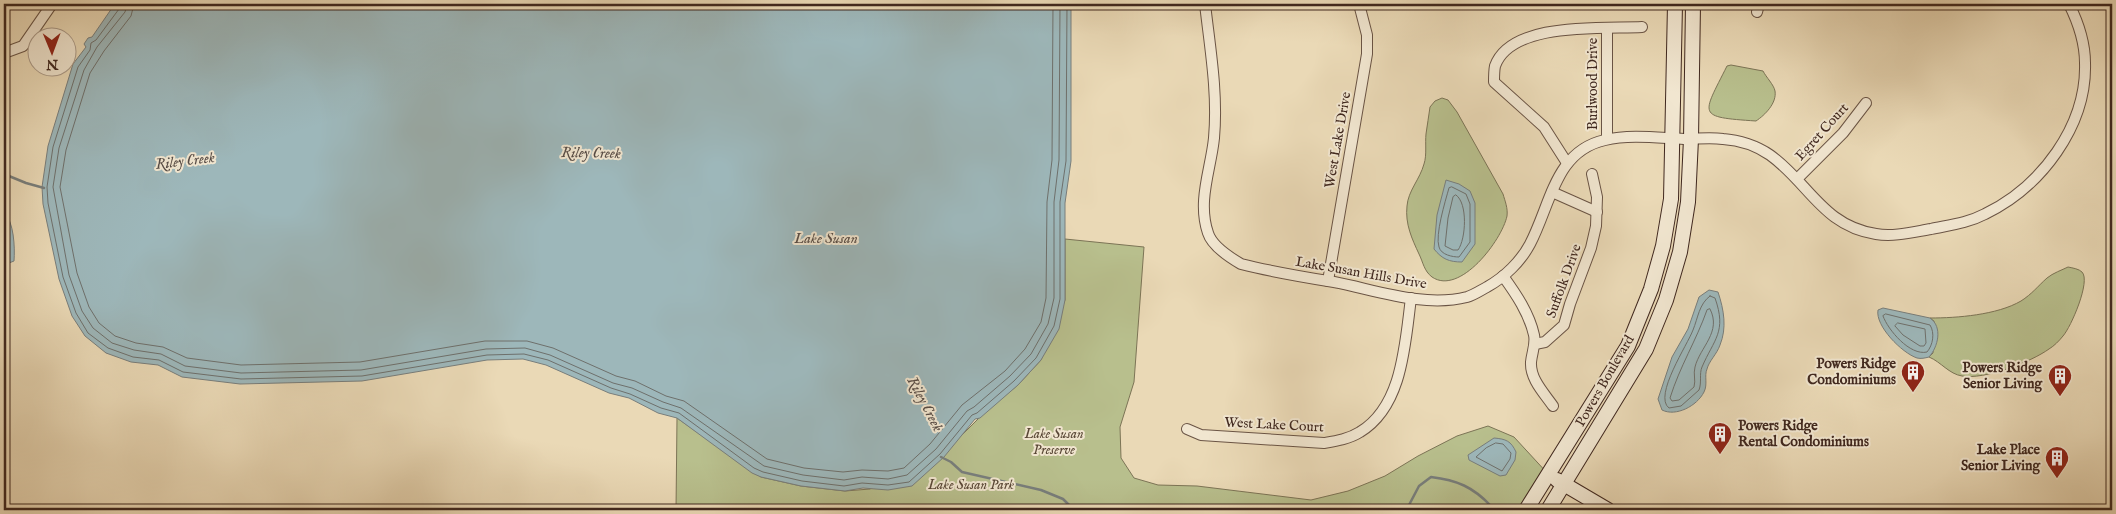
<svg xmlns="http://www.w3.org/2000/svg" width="2116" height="514" font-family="'IM FELL English',serif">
<rect width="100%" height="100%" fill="#ead9b6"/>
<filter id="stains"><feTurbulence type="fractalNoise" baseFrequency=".004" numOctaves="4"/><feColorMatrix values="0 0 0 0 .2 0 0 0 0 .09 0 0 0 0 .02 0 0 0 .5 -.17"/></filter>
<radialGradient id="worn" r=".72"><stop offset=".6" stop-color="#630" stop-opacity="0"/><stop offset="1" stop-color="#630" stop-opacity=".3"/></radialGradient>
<g fill="#b8bf8d" stroke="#7c7456">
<path d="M 1731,65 L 1763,71 C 1766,77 1774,85 1775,91 C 1777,103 1765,115 1756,121 C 1696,117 1702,116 1727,66 Z"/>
<path d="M 1442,98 L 1448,100 L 1457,112 L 1503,194 C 1505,201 1508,208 1507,216 C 1502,240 1460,296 1432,277 C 1424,271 1423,262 1419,254 C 1412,239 1405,224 1407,206 C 1408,191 1420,179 1424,164 C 1427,155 1425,143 1426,134 C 1427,125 1429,116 1430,107 L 1435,101 Z"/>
<path d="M 1065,239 L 1144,247 L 1134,382 L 1120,427 L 1121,458 L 1134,478 L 1158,485 L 1197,486 L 1311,500 L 1348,491 L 1385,476 L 1418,456 L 1457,436 L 1488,426 L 1514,437 L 1549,475 L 1526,510 L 676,510 L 677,418 L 761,477 L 801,486 L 845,491 L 870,489 L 961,436 L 987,410 L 1018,385 L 1041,360 L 1065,300 Z"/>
<path d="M 2068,267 C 2073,268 2079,269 2082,272 C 2091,281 2071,327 2063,336 C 2059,341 2054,346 2049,349 C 2031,362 1984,380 1962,376 C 1949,374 1941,362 1929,357 L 1933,353 L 1934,321 L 1930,318 C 1957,318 1997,315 2021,301 C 2032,294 2038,286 2047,278 C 2053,273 2062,270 2068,267 Z"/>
</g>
<g fill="#9db7ba" stroke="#787e7c">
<path d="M 118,4 L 1071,4 L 1071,161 L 1065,203 L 1065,300 L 1059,329 L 1041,360 L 1018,385 L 980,418 L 975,419 L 944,457 L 912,486 L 888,490 L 863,488 L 845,491 L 801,486 L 761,477 L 752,473 L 677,418 L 658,413 L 629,398 L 609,393 L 546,365 L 523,359 L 487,360 L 362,381 L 240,384 L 182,377 L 158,365 L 131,362 L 106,353 L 85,336 L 72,316 L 59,279 L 43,204 L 42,187 L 48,146 L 73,64 L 86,47 L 84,44 L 88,38 L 92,37 L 112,8 Z"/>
<path d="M 1446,180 L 1459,184 L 1470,191 L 1475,203 L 1475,244 L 1462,262 C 1449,262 1442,259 1434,249 L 1437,215 Z"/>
<path d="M 4,212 C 14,222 15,247 14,261 L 4,265 Z"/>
<path d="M 1709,290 L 1718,292 C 1724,310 1727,328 1720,345 C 1717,354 1709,361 1707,369 C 1704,376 1708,384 1704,392 C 1697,406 1676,417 1662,410 L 1658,399 L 1672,357 L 1688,329 L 1699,297 Z"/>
<path d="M 1883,308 L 1930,318 C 1943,327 1938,347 1929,357 C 1925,358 1921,359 1917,358 C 1902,353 1875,326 1878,310 Z"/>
<path d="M 1494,438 C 1506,439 1511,441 1516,452 L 1515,460 L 1506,475 L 1500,476 L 1469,460 L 1468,455 Z"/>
</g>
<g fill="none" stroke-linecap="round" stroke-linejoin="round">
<g stroke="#6e706c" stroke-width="1">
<path d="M 120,4 L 119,9 L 96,40 L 91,43 L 90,50 L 78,67 L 53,147 L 47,187 L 48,203 L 63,277 L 76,313 L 88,333 L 108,348 L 133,357 L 159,360 L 183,372 L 241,379 L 362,376 L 487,355 L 524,354 L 548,360 L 611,388 L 630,394 L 661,408 L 679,413 L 754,468 L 763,472 L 802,481 L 844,486 L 862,483 L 888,485 L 909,482 L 940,454 L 972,415 L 977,413 L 1014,381 L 1036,358 L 1054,326 L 1060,299 L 1060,202 L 1066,161 L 1067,4"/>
<path d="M 127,4 L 125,12 L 97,47 L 84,70 L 59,148 L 53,187 L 69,275 L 82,311 L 93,328 L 112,343 L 134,350 L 161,354 L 185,366 L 241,373 L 361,370 L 486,349 L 525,348 L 550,355 L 613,383 L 632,388 L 663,402 L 681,408 L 764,466 L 803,475 L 844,480 L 862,477 L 888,479 L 907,475 L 936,449 L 967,411 L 974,407 L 1010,376 L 1031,354 L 1048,324 L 1054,298 L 1054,202 L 1059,160 L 1060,4"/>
<path d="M 134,4 L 131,16 L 104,51 L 90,73 L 66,150 L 60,187 L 77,273 L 89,307 L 99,323 L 115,336 L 136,343 L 163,347 L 187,358 L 241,365 L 360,362 L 485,341 L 527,341 L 553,348 L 616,376 L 635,381 L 666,396 L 684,401 L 767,459 L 804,468 L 843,472 L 862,470 L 888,471 L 904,468 L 930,444 L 962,405 L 1005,371 L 1025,349 L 1041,322 L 1046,298 L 1047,202 L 1052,160 L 1053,4"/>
<path d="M 1452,187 L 1466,194 L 1470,204 L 1470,242 L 1459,257 C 1453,257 1441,255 1439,247 C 1435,235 1445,202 1449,188 Z"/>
<path d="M 1456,195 C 1468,203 1466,239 1458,250 L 1453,250 L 1445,246 L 1448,218 L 1453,197 Z"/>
<path d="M 1710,296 L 1715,298 C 1727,332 1714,339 1702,367 C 1699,374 1702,382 1699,390 L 1681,406 L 1669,408 C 1653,396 1688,344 1693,330 C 1698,318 1699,304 1710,296 Z"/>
<path d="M 1710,309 C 1722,332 1700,347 1695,367 C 1693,374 1696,380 1694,387 L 1679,400 L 1672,401 L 1670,398 C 1680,366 1696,341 1707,310 Z"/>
<path d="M 1886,314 L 1930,325 C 1935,333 1933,345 1927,352 C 1910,356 1888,330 1883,316 Z"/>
<path d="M 1898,323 L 1925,329 L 1926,343 L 1924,346 L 1920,346 L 1903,335 L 1895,326 Z"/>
<path d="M 1496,443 L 1503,444 L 1511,453 L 1510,459 L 1502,471 L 1476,457 L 1486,448 Z"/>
</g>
<g stroke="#787e7c" stroke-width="2.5">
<path d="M 4,174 L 26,183 L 44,188"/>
<path d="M 941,457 L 951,462 L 962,472 L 1041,490 L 1063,499 L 1074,510"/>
<path d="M 1398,510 L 1409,505 L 1419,486 L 1431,477 C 1457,480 1473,487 1491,506"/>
</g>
<g stroke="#6a5445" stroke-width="12">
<g id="street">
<path d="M 1205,4 C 1210,48 1218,93 1214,138 C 1211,169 1197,201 1208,233 C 1212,246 1229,257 1241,264 C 1272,272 1303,277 1334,282 C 1376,290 1424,308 1467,297 C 1474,295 1481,290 1487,287 C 1505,277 1521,261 1530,244 C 1551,204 1555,151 1605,140 C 1630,134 1659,138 1684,139 C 1697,139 1710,137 1723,139 C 1739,140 1757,146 1770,155 C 1809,183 1823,226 1876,234 C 1894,237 1913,232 1931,229 C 1950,225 1968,223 1985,214 C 2041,187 2087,126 2085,63 C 2085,42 2078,22 2069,4"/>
<path d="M 1757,12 L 1759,4"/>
<path d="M 4,53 L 23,46 L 52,4"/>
<path d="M 1607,139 L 1607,29"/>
<path d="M 1567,163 L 1544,127 L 1494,82 C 1494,77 1494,71 1495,66 C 1511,21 1604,29 1642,27"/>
<path d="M 1797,179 L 1843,133 L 1866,103"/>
<path d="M 1552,192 L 1597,212"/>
<path d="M 1503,276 C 1516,294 1529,313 1534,335 C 1536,344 1532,352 1531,362 C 1530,379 1544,393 1553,406"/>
<path d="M 1328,281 L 1367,54 L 1367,35 L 1359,4"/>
<path d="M 1535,344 L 1545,342 L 1564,325 L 1570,304 L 1591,248 L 1596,226 L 1597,197 L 1592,174"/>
<path d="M 1187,429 L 1201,435 L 1324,443 C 1336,441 1349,439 1360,432 C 1403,406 1405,343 1411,298"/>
</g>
</g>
<g stroke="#40281f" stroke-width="16">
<g id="secondary">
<path d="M 1557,480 L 1608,510"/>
<path d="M 1526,510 L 1628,346 L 1651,289 L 1663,246 L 1671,199 L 1675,4"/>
<path d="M 1548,510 L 1646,349 L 1666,300 L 1680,252 L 1688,202 L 1691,139 L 1693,4"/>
</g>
</g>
<use href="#street" stroke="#f1e6d0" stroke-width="10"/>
<use href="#secondary" stroke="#f1e6d0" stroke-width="14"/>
</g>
<defs>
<g id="building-pin" transform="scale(1.25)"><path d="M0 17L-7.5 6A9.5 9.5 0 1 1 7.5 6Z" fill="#8f2418" stroke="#f1e6d0"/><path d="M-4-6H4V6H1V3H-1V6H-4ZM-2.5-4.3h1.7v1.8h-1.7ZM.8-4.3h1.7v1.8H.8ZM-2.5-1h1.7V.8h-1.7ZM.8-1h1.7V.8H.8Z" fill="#fff"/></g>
</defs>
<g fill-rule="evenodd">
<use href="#building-pin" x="1913" y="372"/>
<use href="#building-pin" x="2060" y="376"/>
<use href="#building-pin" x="1720" y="434"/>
<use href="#building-pin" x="2057" y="458"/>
</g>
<g text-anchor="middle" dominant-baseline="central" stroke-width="4" stroke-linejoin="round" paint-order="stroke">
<g font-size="14" fill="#40281f" stroke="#f1e6d0">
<text transform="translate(1593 84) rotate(-90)">Burlwood Drive</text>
<text transform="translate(1822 132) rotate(-48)">Egret Court</text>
<text transform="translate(1338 140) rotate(-80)">West Lake Drive</text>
<text transform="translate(1361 273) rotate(10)">Lake Susan Hills Drive</text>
<text transform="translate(1564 281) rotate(-70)">Suffolk Drive</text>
<text transform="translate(1605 381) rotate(-60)">Powers Boulevard</text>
<text transform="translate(1274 425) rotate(3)">West Lake Court</text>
</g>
<g font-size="14" font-weight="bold" fill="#40281f" stroke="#f1e6d0" text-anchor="end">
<text x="1896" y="364">Powers Ridge<tspan x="1896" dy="16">Condominiums</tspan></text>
<text x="2042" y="368">Powers Ridge<tspan x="2042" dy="16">Senior Living</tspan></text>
<text x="1738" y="426" text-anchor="start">Powers Ridge<tspan x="1738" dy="16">Rental Condominiums</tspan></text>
<text x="2040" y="450">Lake Place<tspan x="2040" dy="16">Senior Living</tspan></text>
</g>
<g font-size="14" font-style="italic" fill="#584635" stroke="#f1e6d0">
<text x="1054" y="434">Lake Susan<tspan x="1054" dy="16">Preserve</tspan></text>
<text x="971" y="485">Lake Susan Park</text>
</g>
<g font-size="15" font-style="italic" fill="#574c46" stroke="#f1e6d0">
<text transform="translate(591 153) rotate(1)">Riley Creek</text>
<text transform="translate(185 161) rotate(-7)">Riley Creek</text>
<text x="826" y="238">Lake Susan</text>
<text transform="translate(925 404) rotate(62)">Riley Creek</text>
</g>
</g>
<rect width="2116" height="514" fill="none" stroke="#ead9b6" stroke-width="20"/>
<rect x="5" y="5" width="2106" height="504" fill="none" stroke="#40281f" stroke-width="2.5"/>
<rect x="10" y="10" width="2096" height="494" fill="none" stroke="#40281f"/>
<g transform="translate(52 52) rotate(179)"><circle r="24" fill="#f1e6d0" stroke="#aa9a89"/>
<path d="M0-4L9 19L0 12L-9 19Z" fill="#8f2418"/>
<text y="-8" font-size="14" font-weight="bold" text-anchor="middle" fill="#40281f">N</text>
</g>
<rect width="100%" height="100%" filter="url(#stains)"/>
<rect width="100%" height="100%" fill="url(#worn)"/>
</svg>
